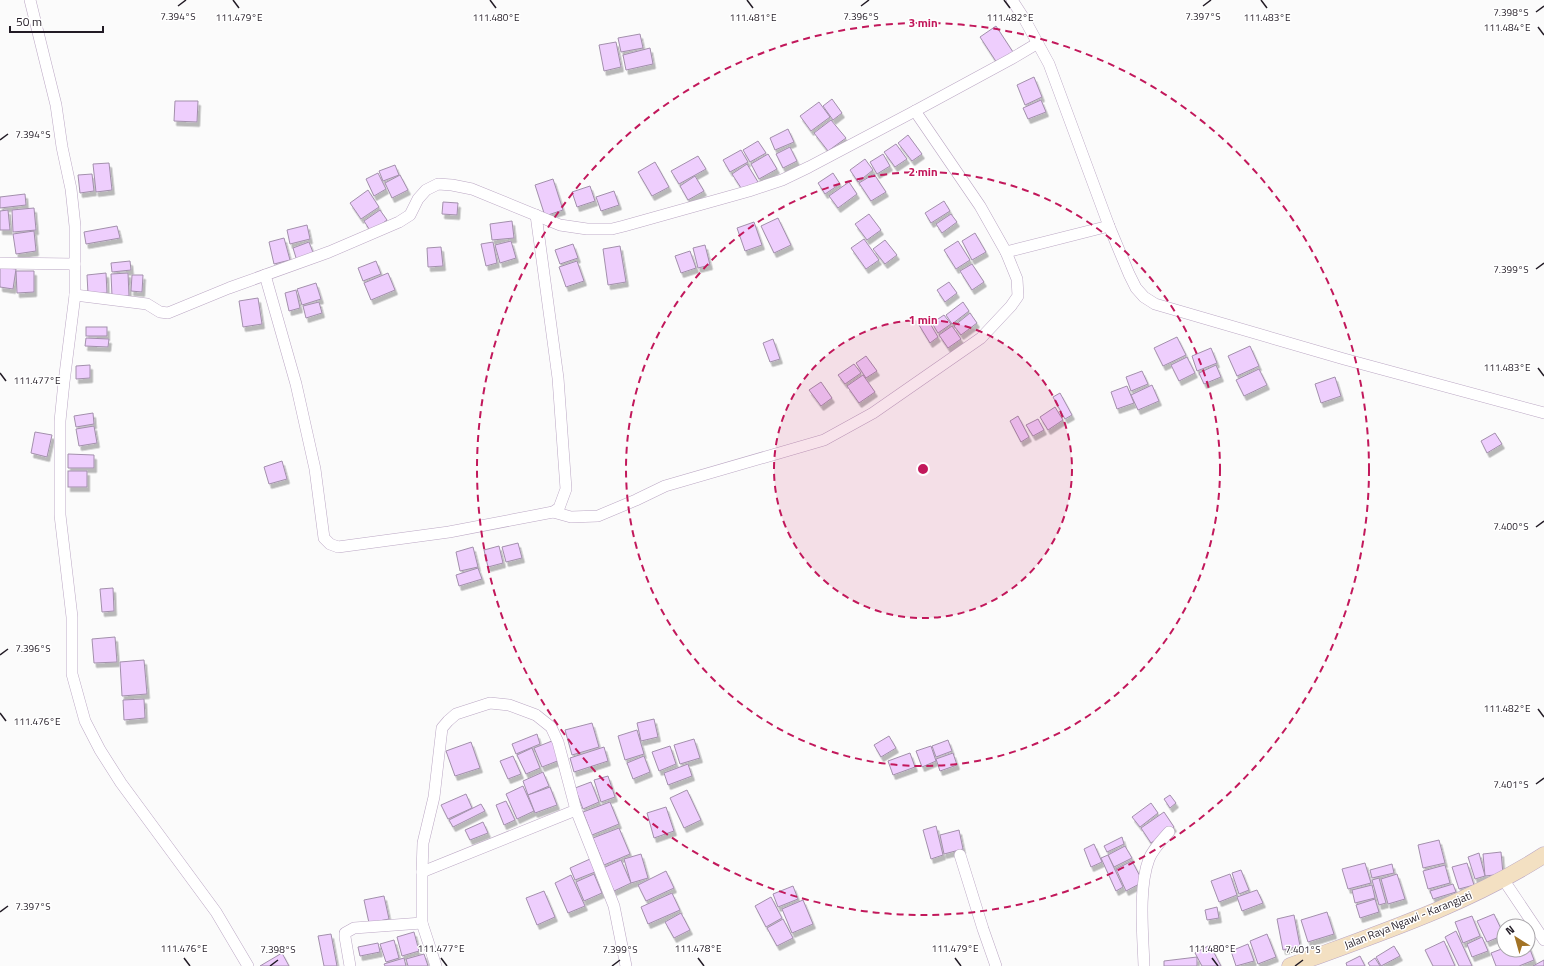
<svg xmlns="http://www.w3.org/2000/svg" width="1544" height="966" font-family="'Titillium Web',sans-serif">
<defs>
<filter id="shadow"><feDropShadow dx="2.5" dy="4.5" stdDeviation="0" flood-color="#0004"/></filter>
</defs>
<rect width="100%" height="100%" fill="#fbfbfb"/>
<g fill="#eecefd" stroke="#a28fab" filter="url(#shadow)">
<path d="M 996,26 L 1013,52 L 997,63 L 980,37 Z"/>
<path d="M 640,34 L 643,48 L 621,52 L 618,38 Z"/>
<path d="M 616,42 L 621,67 L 604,71 L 599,45 Z"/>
<path d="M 650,48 L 653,64 L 626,70 L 623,55 Z"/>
<path d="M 1034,77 L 1042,97 L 1025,105 L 1017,85 Z"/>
<path d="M 832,99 L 842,113 L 833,120 L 823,106 Z"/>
<path d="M 1041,100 L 1046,112 L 1028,119 L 1023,108 Z"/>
<path d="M 175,101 L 198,101 L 197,122 L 174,121 Z"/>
<path d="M 819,102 L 830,117 L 811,131 L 800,116 Z"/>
<path d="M 831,120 L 846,138 L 828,151 L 814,133 Z"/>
<path d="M 788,129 L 794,142 L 775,150 L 770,138 Z"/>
<path d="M 908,135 L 922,154 L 912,161 L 898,143 Z"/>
<path d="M 758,141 L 766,153 L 750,162 L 743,150 Z"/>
<path d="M 896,144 L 907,159 L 895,167 L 884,152 Z"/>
<path d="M 790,147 L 797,161 L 783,168 L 776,154 Z"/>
<path d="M 741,150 L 748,162 L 730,172 L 723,160 Z"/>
<path d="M 768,154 L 777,169 L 759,179 L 751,164 Z"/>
<path d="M 883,154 L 890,166 L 877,174 L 870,162 Z"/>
<path d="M 698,156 L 706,169 L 679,184 L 671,171 Z"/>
<path d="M 865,159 L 873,170 L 858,182 L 850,170 Z"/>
<path d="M 655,162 L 669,187 L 652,196 L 638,172 Z"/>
<path d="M 109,163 L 112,190 L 96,192 L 93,164 Z"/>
<path d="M 747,164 L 758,182 L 743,191 L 732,174 Z"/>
<path d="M 395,165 L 399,175 L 383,181 L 379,171 Z"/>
<path d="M 378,173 L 386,189 L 374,196 L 366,179 Z"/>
<path d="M 833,173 L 840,184 L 825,194 L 818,183 Z"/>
<path d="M 92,174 L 94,191 L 80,193 L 78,175 Z"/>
<path d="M 874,174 L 886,192 L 871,201 L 859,183 Z"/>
<path d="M 400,175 L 408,190 L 392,198 L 385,183 Z"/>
<path d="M 695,176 L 704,191 L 688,200 L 680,186 Z"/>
<path d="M 553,179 L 563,210 L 545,216 L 535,185 Z"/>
<path d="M 849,182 L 857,194 L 838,208 L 829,196 Z"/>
<path d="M 590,186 L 595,201 L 577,207 L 572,192 Z"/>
<path d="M 368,190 L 379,207 L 361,219 L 350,203 Z"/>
<path d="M 614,191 L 619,205 L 601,211 L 596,197 Z"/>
<path d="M 25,194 L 26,205 L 0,208 L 0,197 Z"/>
<path d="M 944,201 L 950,211 L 931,223 L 925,213 Z"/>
<path d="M 443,202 L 458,203 L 457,215 L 442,214 Z"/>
<path d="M 34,208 L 36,230 L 13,232 L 12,210 Z"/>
<path d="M 8,210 L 10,230 L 0,230 L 0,211 Z"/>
<path d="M 380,210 L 387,220 L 371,232 L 364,221 Z"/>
<path d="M 869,214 L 881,230 L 867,240 L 855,224 Z"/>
<path d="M 951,214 L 957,222 L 942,233 L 936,224 Z"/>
<path d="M 778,218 L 791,245 L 774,253 L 761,226 Z"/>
<path d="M 512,221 L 514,238 L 492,240 L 490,224 Z"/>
<path d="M 754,222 L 762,245 L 745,251 L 737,228 Z"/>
<path d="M 307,225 L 310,239 L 290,244 L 287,230 Z"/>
<path d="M 117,226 L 120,238 L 86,244 L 84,232 Z"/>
<path d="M 34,231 L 36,251 L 16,254 L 13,234 Z"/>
<path d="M 975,233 L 986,252 L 972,260 L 962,241 Z"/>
<path d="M 284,238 L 290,260 L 274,264 L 269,242 Z"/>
<path d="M 864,239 L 879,260 L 866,269 L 851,248 Z"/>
<path d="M 885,240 L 897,255 L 885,264 L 873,249 Z"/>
<path d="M 511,241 L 516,258 L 500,263 L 495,245 Z"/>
<path d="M 958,241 L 970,260 L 956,269 L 944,250 Z"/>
<path d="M 309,242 L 314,255 L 297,261 L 293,248 Z"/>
<path d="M 493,242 L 497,263 L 486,266 L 481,244 Z"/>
<path d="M 573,244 L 578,258 L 560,264 L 555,250 Z"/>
<path d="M 705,245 L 710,265 L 698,268 L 693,248 Z"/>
<path d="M 620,246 L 626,282 L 608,285 L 603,249 Z"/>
<path d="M 441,247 L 443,266 L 428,267 L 427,248 Z"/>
<path d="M 690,251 L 696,268 L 681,273 L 675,256 Z"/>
<path d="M 130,261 L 131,270 L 112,272 L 111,263 Z"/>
<path d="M 376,261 L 381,274 L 363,281 L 358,268 Z"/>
<path d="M 577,261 L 584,281 L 566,287 L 559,267 Z"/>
<path d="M 972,264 L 984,282 L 972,290 L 960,271 Z"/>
<path d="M 0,267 L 16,269 L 13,289 L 0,287 Z"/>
<path d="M 16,271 L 34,271 L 34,292 L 17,293 Z"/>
<path d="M 106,273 L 107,293 L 88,294 L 87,275 Z"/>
<path d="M 128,273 L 129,296 L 112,296 L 111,274 Z"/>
<path d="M 388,273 L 395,290 L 371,300 L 364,283 Z"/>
<path d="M 132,275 L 143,275 L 142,292 L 131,291 Z"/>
<path d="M 949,282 L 957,293 L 945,302 L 937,290 Z"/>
<path d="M 316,283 L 321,299 L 302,305 L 297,289 Z"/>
<path d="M 296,290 L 300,308 L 289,311 L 285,293 Z"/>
<path d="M 258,298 L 262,324 L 243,327 L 239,301 Z"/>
<path d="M 319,302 L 322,313 L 306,318 L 303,306 Z"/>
<path d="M 963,302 L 969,311 L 952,324 L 946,315 Z"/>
<path d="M 970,313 L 977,323 L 961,335 L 954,326 Z"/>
<path d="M 944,315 L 951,324 L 938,333 L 932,323 Z"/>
<path d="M 928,320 L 938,337 L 930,343 L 919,325 Z"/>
<path d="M 952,326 L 961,339 L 948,348 L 939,335 Z"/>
<rect x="86" y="327" width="21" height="9"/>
<path d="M 1177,337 L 1186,355 L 1163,366 L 1154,348 Z"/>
<path d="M 86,338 L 109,339 L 108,347 L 85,346 Z"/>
<path d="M 773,339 L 780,359 L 770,362 L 763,343 Z"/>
<path d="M 1250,346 L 1259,366 L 1237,376 L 1228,356 Z"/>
<path d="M 1211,348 L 1217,363 L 1197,371 L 1192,356 Z"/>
<path d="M 866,356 L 877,371 L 866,378 L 856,363 Z"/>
<path d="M 1187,357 L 1195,373 L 1179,381 L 1171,365 Z"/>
<path d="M 854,364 L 861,373 L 845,384 L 838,375 Z"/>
<path d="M 90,365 L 90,378 L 76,379 L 76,366 Z"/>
<path d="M 1216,365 L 1221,377 L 1204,384 L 1199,373 Z"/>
<path d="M 1259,369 L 1267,385 L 1244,396 L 1236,380 Z"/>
<path d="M 1142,371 L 1148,384 L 1131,391 L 1126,377 Z"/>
<path d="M 863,375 L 875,392 L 859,403 L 847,386 Z"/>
<path d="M 1335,377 L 1341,396 L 1321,403 L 1315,384 Z"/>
<path d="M 821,382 L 832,398 L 821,406 L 809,390 Z"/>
<path d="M 1152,385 L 1159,401 L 1138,410 L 1131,395 Z"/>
<path d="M 1127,386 L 1134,403 L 1117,409 L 1111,392 Z"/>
<path d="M 1060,393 L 1072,415 L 1065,419 L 1053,397 Z"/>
<path d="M 1055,407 L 1063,420 L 1048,430 L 1040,417 Z"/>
<path d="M 93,413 L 94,424 L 76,427 L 74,416 Z"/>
<path d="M 1018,416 L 1029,437 L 1021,442 L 1010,421 Z"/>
<path d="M 1038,419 L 1044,430 L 1033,436 L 1026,425 Z"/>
<path d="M 94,426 L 97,443 L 79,446 L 76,429 Z"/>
<path d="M 35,432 L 52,435 L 47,457 L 31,453 Z"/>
<path d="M 1495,433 L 1502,444 L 1487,453 L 1481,441 Z"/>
<path d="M 68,454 L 94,455 L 94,468 L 68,468 Z"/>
<path d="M 282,461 L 287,479 L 269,484 L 264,467 Z"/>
<rect x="68" y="471" width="19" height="16"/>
<path d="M 518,543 L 522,558 L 506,562 L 502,547 Z"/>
<path d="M 499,546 L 503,563 L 488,567 L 484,550 Z"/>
<path d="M 473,547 L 478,567 L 460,571 L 456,552 Z"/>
<path d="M 478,568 L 482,579 L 459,586 L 456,575 Z"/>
<path d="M 113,588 L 114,611 L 102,612 L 100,589 Z"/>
<path d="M 115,637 L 117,662 L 94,663 L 92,639 Z"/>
<path d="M 144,660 L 147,694 L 122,696 L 120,662 Z"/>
<path d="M 144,699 L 145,718 L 124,720 L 123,700 Z"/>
<path d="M 654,719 L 658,737 L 641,741 L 637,723 Z"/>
<path d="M 592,723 L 599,747 L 572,755 L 565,730 Z"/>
<path d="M 637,730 L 644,754 L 625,760 L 618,736 Z"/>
<path d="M 537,734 L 540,744 L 516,754 L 512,744 Z"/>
<path d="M 889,736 L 896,748 L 881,757 L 874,745 Z"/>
<path d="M 694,739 L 700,758 L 680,764 L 674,745 Z"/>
<path d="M 948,740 L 952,751 L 936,757 L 932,746 Z"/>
<path d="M 552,741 L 560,760 L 542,767 L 534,748 Z"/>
<path d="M 471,742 L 480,768 L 455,776 L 446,751 Z"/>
<path d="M 670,746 L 676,764 L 659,771 L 652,752 Z"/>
<path d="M 931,746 L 936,761 L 922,767 L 916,751 Z"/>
<path d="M 604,747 L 608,761 L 574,772 L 570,758 Z"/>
<path d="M 532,748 L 540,768 L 526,774 L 517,755 Z"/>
<path d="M 910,753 L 915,767 L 893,775 L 888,761 Z"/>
<path d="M 953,753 L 957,765 L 940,771 L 936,759 Z"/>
<path d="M 513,756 L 521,774 L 508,779 L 500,761 Z"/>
<path d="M 644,756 L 650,772 L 633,779 L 627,763 Z"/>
<path d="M 688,764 L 692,776 L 668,785 L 664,773 Z"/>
<path d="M 543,772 L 549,786 L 528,795 L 523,781 Z"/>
<path d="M 608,776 L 615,797 L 601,802 L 594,780 Z"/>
<path d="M 591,782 L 599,802 L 583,809 L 575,788 Z"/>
<path d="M 523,786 L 534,811 L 517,819 L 506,794 Z"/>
<path d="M 550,787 L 557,805 L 535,813 L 528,795 Z"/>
<path d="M 687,790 L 701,820 L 684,828 L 670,798 Z"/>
<path d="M 466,794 L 472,808 L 448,819 L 441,805 Z"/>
<path d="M 1170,795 L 1176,803 L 1170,808 L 1164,799 Z"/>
<path d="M 506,801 L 515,820 L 504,825 L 496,805 Z"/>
<path d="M 610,802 L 619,824 L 592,835 L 583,812 Z"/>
<path d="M 1151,803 L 1158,813 L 1140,827 L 1132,817 Z"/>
<path d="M 481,804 L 485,811 L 453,827 L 449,820 Z"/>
<path d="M 666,807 L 674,831 L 654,838 L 647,813 Z"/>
<path d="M 1164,812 L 1174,827 L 1151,843 L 1141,828 Z"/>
<path d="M 483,822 L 488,833 L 470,840 L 465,830 Z"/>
<path d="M 936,826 L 943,855 L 931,859 L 923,830 Z"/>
<path d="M 619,828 L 630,854 L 604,865 L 593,838 Z"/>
<path d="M 959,830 L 963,849 L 944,854 L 940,835 Z"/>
<path d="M 1122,837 L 1124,844 L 1107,852 L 1104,846 Z"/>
<path d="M 1439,840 L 1445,863 L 1423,868 L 1418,845 Z"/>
<path d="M 1094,844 L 1102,862 L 1091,867 L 1084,849 Z"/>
<path d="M 1125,846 L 1132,858 L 1114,867 L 1108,855 Z"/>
<path d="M 1501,852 L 1503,874 L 1485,876 L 1483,854 Z"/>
<path d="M 1479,853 L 1485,876 L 1475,879 L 1468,857 Z"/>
<path d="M 641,854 L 648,878 L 631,883 L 624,859 Z"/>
<path d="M 1108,855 L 1123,887 L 1116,891 L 1101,858 Z"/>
<path d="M 590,859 L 595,872 L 575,880 L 570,868 Z"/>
<path d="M 621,860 L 631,883 L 614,891 L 603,868 Z"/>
<path d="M 1132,861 L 1143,882 L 1126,891 L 1116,869 Z"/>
<path d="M 1365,863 L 1371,883 L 1348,889 L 1342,869 Z"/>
<path d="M 1467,863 L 1474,885 L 1459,889 L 1452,867 Z"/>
<path d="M 1392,864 L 1394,873 L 1372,878 L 1370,870 Z"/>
<path d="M 1445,865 L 1450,883 L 1428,889 L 1423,871 Z"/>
<path d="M 1241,870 L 1249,890 L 1239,894 L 1232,873 Z"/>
<path d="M 666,871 L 674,888 L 646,901 L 638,885 Z"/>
<path d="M 594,874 L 602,893 L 584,901 L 576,882 Z"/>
<path d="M 1230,874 L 1237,895 L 1219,902 L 1211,881 Z"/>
<path d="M 1397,874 L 1405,899 L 1388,904 L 1381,879 Z"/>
<path d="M 571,875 L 585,906 L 568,913 L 555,883 Z"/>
<path d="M 1379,878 L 1386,903 L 1379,905 L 1372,880 Z"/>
<path d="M 1453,884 L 1456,892 L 1433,899 L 1430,891 Z"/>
<path d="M 1372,885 L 1375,898 L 1355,903 L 1352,890 Z"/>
<path d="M 793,886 L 798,899 L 778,907 L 773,894 Z"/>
<path d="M 1257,890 L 1263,903 L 1242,911 L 1237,897 Z"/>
<path d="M 544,891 L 555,917 L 537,925 L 526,898 Z"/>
<path d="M 672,893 L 680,910 L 648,924 L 641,907 Z"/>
<path d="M 384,896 L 389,919 L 369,923 L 364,900 Z"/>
<path d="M 771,897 L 782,918 L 766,927 L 755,906 Z"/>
<path d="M 1375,899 L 1379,912 L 1360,918 L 1356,905 Z"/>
<path d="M 803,900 L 813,924 L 792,933 L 782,909 Z"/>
<path d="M 1217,907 L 1219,918 L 1207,920 L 1205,910 Z"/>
<path d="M 1327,912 L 1334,934 L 1308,942 L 1301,920 Z"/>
<path d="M 681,913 L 690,930 L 674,938 L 665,922 Z"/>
<path d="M 1494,914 L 1504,935 L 1487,942 L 1477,921 Z"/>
<path d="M 1294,915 L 1300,946 L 1283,950 L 1277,919 Z"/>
<path d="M 1472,916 L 1480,936 L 1463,943 L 1455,922 Z"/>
<path d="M 783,919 L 793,938 L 777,946 L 767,928 Z"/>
<path d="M 1456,931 L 1472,966 L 1459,966 L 1445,937 Z"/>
<path d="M 414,932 L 419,951 L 402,956 L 397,937 Z"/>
<path d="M 331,934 L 337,966 L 324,966 L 318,936 Z"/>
<path d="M 1267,934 L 1276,957 L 1258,964 L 1250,941 Z"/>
<path d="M 1482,937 L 1488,951 L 1472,957 L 1467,944 Z"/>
<path d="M 394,940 L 399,958 L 386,962 L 380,944 Z"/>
<path d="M 1444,941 L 1455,966 L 1433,966 L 1425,950 Z"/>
<path d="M 378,943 L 380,952 L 360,956 L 358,947 Z"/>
<path d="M 1248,944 L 1254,961 L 1236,966 L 1231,951 Z"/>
<path d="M 1528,944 L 1534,960 L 1519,966 L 1496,966 L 1491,953 L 1504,948 L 1504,950 L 1528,950 Z"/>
<path d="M 1210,945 L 1221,966 L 1202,966 L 1195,953 Z"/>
<path d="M 1394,946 L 1400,956 L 1381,966 L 1376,957 Z"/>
<path d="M 282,953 L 289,966 L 260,966 Z"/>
<path d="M 424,954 L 428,966 L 408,966 L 406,959 Z"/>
<path d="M 1360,956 L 1365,966 L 1347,966 L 1346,963 Z"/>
<path d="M 1197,957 L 1197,966 L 1164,966 L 1164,961 Z"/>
<path d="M 404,958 L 406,966 L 385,966 L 384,964 Z"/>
<path d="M 1375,958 L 1380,966 L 1370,966 L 1368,963 Z"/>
<path d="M 1544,960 L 1544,966 L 1533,966 Z"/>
</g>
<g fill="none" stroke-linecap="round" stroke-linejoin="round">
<g stroke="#bba7c4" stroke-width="12">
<g id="street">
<path d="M 30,0 L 56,105 L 62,147 L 71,189 L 75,226 L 75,295 L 64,382 L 60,421 L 60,515 L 72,617 L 72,674 L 85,721 L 100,750 L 121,783 L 216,912 L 248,966"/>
<path d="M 1012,0 L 1025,20 L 1049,64 L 1109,226 L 1129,274 L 1136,288 L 1144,297 L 1155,304 L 1344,359 L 1544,413"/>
<path d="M 1006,252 L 1109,226"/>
<path d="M 0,263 L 75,264"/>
<path d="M 265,275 L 296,384 L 315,469 L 324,538 L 330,544 L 338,547 L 449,532 L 553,512 L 559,508 L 566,489 L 558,378 L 536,215"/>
<path d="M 75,295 L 147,304 L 160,312 L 168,313 L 229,288 L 329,252 L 399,222 L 410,215 L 418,199 L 426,190 L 438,184 L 452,185 L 472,189 L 560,225 L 587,229 L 612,229 L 624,226 L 749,191 L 782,180 L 809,167 L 915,111 L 1011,59 L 1038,43"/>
<path d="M 553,512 L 571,517 L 598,516 L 636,500 L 665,486 L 824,440 L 873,413 L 981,338 L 1011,306 L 1018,296 L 1017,279 L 1006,252 L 980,206 L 915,111"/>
<path d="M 960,855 L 983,929 L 996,966"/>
<path d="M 422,872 L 576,810"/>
<path d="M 1503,879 L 1544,940"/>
<path d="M 350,966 L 345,937 L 345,933 L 354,928 L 422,923"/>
<path d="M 436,966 L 422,923 L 422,872 L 423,843 L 434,797 L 442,728 L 448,721 L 456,714 L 490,703 L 509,705 L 536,715 L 551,727 L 558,742 L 576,810 L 614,906 L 626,966"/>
<path d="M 1144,966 C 1143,935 1138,888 1149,859 C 1153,849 1162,840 1169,832"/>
</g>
</g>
<g stroke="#bba7c4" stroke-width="17">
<path id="secondary" d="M 1290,966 C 1377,934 1466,905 1544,855"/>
</g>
<use href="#street" stroke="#fff" stroke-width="11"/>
<use href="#secondary" stroke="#f3e0c2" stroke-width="16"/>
</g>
<path fill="none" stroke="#221b25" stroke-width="1.5" d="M 233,0 L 239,8M 490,0 L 496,8M 747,0 L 753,8M 1004,0 L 1010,8M 1261,0 L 1267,8M 178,6 L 186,0M 861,6 L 869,0M 1203,6 L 1211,0M 1536,12 L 1544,6M 1538,27 L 1544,35M 0,140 L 8,134M 1536,269 L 1544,263M 1538,368 L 1544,376M 0,373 L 6,381M 1536,527 L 1544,521M 0,655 L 8,649M 1538,709 L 1544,717M 0,713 L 6,721M 1536,784 L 1544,778M 0,912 L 8,906M 184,958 L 190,966M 441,958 L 447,966M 698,958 L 704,966M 955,958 L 961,966M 1212,958 L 1218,966M 270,966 L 278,960M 612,966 L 620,960M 1295,966 L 1303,960"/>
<circle cx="923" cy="469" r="149" fill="#c2185b" fill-opacity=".12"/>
<g fill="none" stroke="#c2185b" stroke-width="2" stroke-dasharray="7 5">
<circle cx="923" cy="469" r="149"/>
<circle cx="923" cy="469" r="297"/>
<circle cx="923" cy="469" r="446"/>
</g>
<g text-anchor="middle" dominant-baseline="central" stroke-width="3" stroke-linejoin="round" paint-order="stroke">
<g font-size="11" fill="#221b25" stroke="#fff">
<text transform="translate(1408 920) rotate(-22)">Jalan Raya Ngawi - Karangjati</text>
</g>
</g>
<g font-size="10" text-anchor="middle" fill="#221b25" stroke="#fff" stroke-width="3" stroke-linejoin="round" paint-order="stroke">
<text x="1511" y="16">7.398°S</text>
<text x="178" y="20">7.394°S</text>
<text x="861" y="20">7.396°S</text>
<text x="1203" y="20">7.397°S</text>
<text x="239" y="21">111.479°E</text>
<text x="496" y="21">111.480°E</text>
<text x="753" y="21">111.481°E</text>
<text x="1010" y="21">111.482°E</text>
<text x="1267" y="21">111.483°E</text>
<text x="1507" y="31">111.484°E</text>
<text x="33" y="138">7.394°S</text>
<text x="1511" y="273">7.399°S</text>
<text x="1507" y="371">111.483°E</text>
<text x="37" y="384">111.477°E</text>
<text x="1511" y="530">7.400°S</text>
<text x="33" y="652">7.396°S</text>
<text x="1507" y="712">111.482°E</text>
<text x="37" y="725">111.476°E</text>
<text x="1511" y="788">7.401°S</text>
<text x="33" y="910">7.397°S</text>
<text x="184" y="952">111.476°E</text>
<text x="441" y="952">111.477°E</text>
<text x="698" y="952">111.478°E</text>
<text x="955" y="952">111.479°E</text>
<text x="1212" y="952">111.480°E</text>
<text x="278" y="953">7.398°S</text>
<text x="620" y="953">7.399°S</text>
<text x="1303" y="953">7.401°S</text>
</g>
<circle cx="923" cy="469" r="6" fill="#c2185b" stroke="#fff" stroke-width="2"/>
<g font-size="12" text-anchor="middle" font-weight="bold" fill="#c2185b" stroke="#fff" stroke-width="3" stroke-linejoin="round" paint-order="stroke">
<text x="923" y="27">3 min</text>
<text x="923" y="176">2 min</text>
<text x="923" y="324">1 min</text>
</g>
<g transform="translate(1516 938) rotate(323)"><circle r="19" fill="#ffffff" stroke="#a7a4a8"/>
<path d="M0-3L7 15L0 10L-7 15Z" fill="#a27326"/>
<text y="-6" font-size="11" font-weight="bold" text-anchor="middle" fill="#221b25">N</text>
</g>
<path d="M10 26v6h93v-6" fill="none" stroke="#221b25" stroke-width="2"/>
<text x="16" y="26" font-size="12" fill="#221b25" stroke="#ffffff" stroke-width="3" paint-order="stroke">50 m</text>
</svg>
